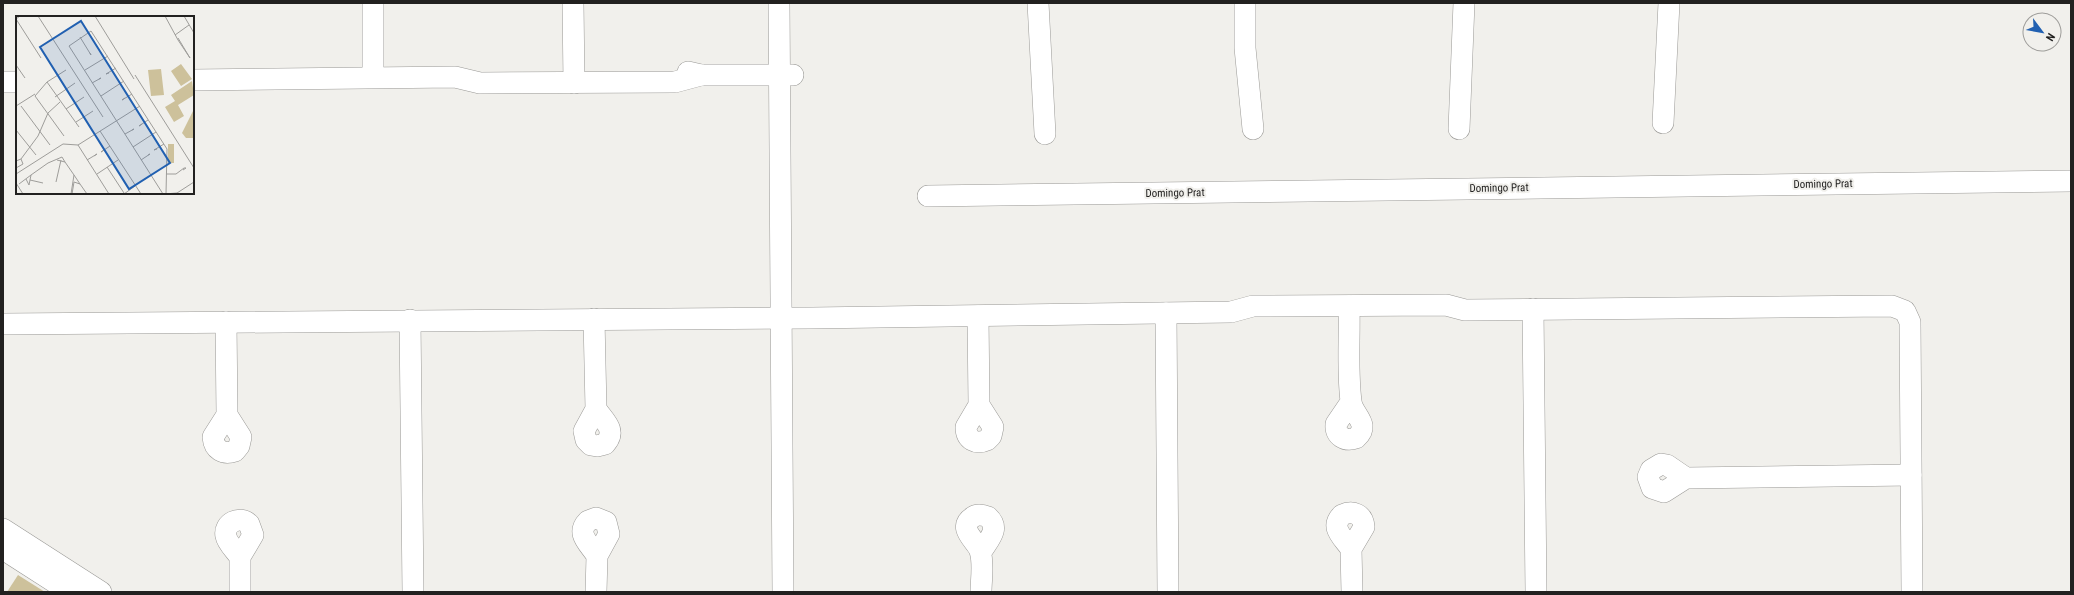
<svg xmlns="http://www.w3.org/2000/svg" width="2074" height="595" font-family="'Roboto Condensed',sans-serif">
<rect width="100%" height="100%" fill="#f1f0ec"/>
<path fill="#cdc19b" d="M 18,575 L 45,592 L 7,592 Z"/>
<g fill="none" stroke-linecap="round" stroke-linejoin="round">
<g stroke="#9a9996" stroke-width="22">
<g id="minor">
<path d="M 373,3 L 373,77"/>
<path d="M 573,3 L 574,83"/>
<path d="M 779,3 L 783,592"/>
<path d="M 1038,3 L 1045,134"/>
<path d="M 1245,3 L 1245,48 L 1253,129"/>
<path d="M 688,72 L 701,75 L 793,75"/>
<path d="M 193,80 L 455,77 L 480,83 L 675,82 L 701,75"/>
<path d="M 3,82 L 17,82"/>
<path d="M 1663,123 L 1669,3"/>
<path d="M 1459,129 L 1464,3"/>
<path d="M 928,196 L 2071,181"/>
<path d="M 1349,306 C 1350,337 1347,370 1351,401 C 1352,415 1372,424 1356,438 C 1345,442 1335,436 1336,424 L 1351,402"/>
<path d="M 1533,309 L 1536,592"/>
<path d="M 1166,313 L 1168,592"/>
<path d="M 978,316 L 979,405 L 993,427 L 991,436 L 987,440 C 976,445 966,440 966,427 L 979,405"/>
<path d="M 594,319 L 596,409 L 584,431 L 586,440 L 591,445 L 597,446 L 605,444 C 618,430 603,420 596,409"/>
<path d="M 410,320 L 413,592"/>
<path d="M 226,322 L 227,415 L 241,437 L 239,446 L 235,451 C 223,455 214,450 213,437 L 227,415"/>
<path d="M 3,324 L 812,318 L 1231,312 L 1253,306 L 1446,305 L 1465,310 L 1892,306 L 1905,311 L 1910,322 L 1912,592"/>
<path d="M 1686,478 L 1667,465 L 1661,464 L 1651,470 L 1648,477 L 1652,488 L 1664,492 L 1686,478 L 1911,475"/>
<path d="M 3,529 L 101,592"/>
<path d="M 3,549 L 70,592"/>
<path d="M 1351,549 C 1344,538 1329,528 1342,515 C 1353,510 1363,514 1364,527 L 1351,549 L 1352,592"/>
<path d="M 981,552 C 988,540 1001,529 988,517 C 983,515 977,514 973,517 C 956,528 977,541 980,551 C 984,563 981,580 981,592"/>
<path d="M 240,592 L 240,557 L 253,535 L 249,524 C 240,515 223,523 226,536 C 227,543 236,551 240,557"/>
<path d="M 596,592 L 597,556 L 609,534 L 606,522 L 596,518 L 588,521 C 575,534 590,544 597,556"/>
</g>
</g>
<use href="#minor" stroke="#fff" stroke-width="21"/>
</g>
<g text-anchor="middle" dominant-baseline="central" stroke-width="4" stroke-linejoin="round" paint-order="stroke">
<g font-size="11" fill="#222120" stroke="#f1f0ec">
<text transform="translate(1823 184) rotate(-1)">Domingo Prat</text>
<text transform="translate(1499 188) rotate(-1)">Domingo Prat</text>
<text transform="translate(1175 193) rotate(-1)">Domingo Prat</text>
</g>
</g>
<g transform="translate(16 16)">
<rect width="178" height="178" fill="#f1f0ec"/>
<path d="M 178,93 L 178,122 L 170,122 L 166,117 Z" fill="#cdc19b"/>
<path d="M 165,48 L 176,63 L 165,70 L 155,55 ZM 145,53 L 148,79 L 135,80 L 132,54 ZM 176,65 L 178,79 L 162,89 L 168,100 L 158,106 L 149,91 L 159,85 L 155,79 ZM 152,128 L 158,128 L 158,147 L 152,147 Z" fill="#cdc19b"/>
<path fill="none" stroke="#9e9d9a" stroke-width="1" d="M 4,0 L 0,3 L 25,42M 22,0 L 87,101M 79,0 L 118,63M 149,0 L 162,24 L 174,42 L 162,22M 168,0 L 178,17M 159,19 L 173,9M 64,21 L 75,39 L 74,37M 0,49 L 9,62M 69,54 L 92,40M 93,57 L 90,58 L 100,52M 119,59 L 178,152M 31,66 L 50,54M 76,67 L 85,62 L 83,63M 85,80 L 108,65M 39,81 L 59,67M 109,82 L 106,84 L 116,78M 0,90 L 19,78M 5,90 L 34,129M 50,93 L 68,81M 60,106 L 77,95M 126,108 L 123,110 L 132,104M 0,114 L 20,139M 84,115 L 125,178M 109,118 L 118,113 L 116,114M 48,120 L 19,80 L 31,66 L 63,111M 62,129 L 93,178M 117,131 L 140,116M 141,133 L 138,134 L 148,128M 88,134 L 85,136 L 94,130M 71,144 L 81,138 L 78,140M 125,144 L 134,138 L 132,139M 0,145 L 5,143 L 22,120 L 32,97 L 44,86M 49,146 L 58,159M 91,151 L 108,177M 0,152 L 7,148 L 5,143M 0,158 L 47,128 L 62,129 L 124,90M 81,158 L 102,144M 150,158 L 160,158 L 168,152 L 170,152 L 167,154M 15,159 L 32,147 L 46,141 L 49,146 L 41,144M 14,164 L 27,167M 40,166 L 45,144M 0,167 L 7,178M 3,168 L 15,159 L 13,169 L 10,163M 64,168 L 71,178M 55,178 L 58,159 L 64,168 L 58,166 L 56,178M 108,178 L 119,170M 147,178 L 53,30 L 75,15 L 151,133 L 150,178M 148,178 L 161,177 L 178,166"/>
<path fill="#2160b1" fill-opacity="0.15" stroke="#2160b1" stroke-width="2" d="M 65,5 L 154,147 L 113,173 L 24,31 Z"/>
<rect width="178" height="178" fill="none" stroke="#222120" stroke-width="2"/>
</g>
<rect width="2074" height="595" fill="none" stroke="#222120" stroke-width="8"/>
<g transform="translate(2042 32) rotate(122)"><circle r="19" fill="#f1f0ec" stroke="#9e9d9a"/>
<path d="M0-3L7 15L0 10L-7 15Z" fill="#2160b1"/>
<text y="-6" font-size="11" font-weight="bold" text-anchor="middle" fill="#222120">N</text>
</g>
</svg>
